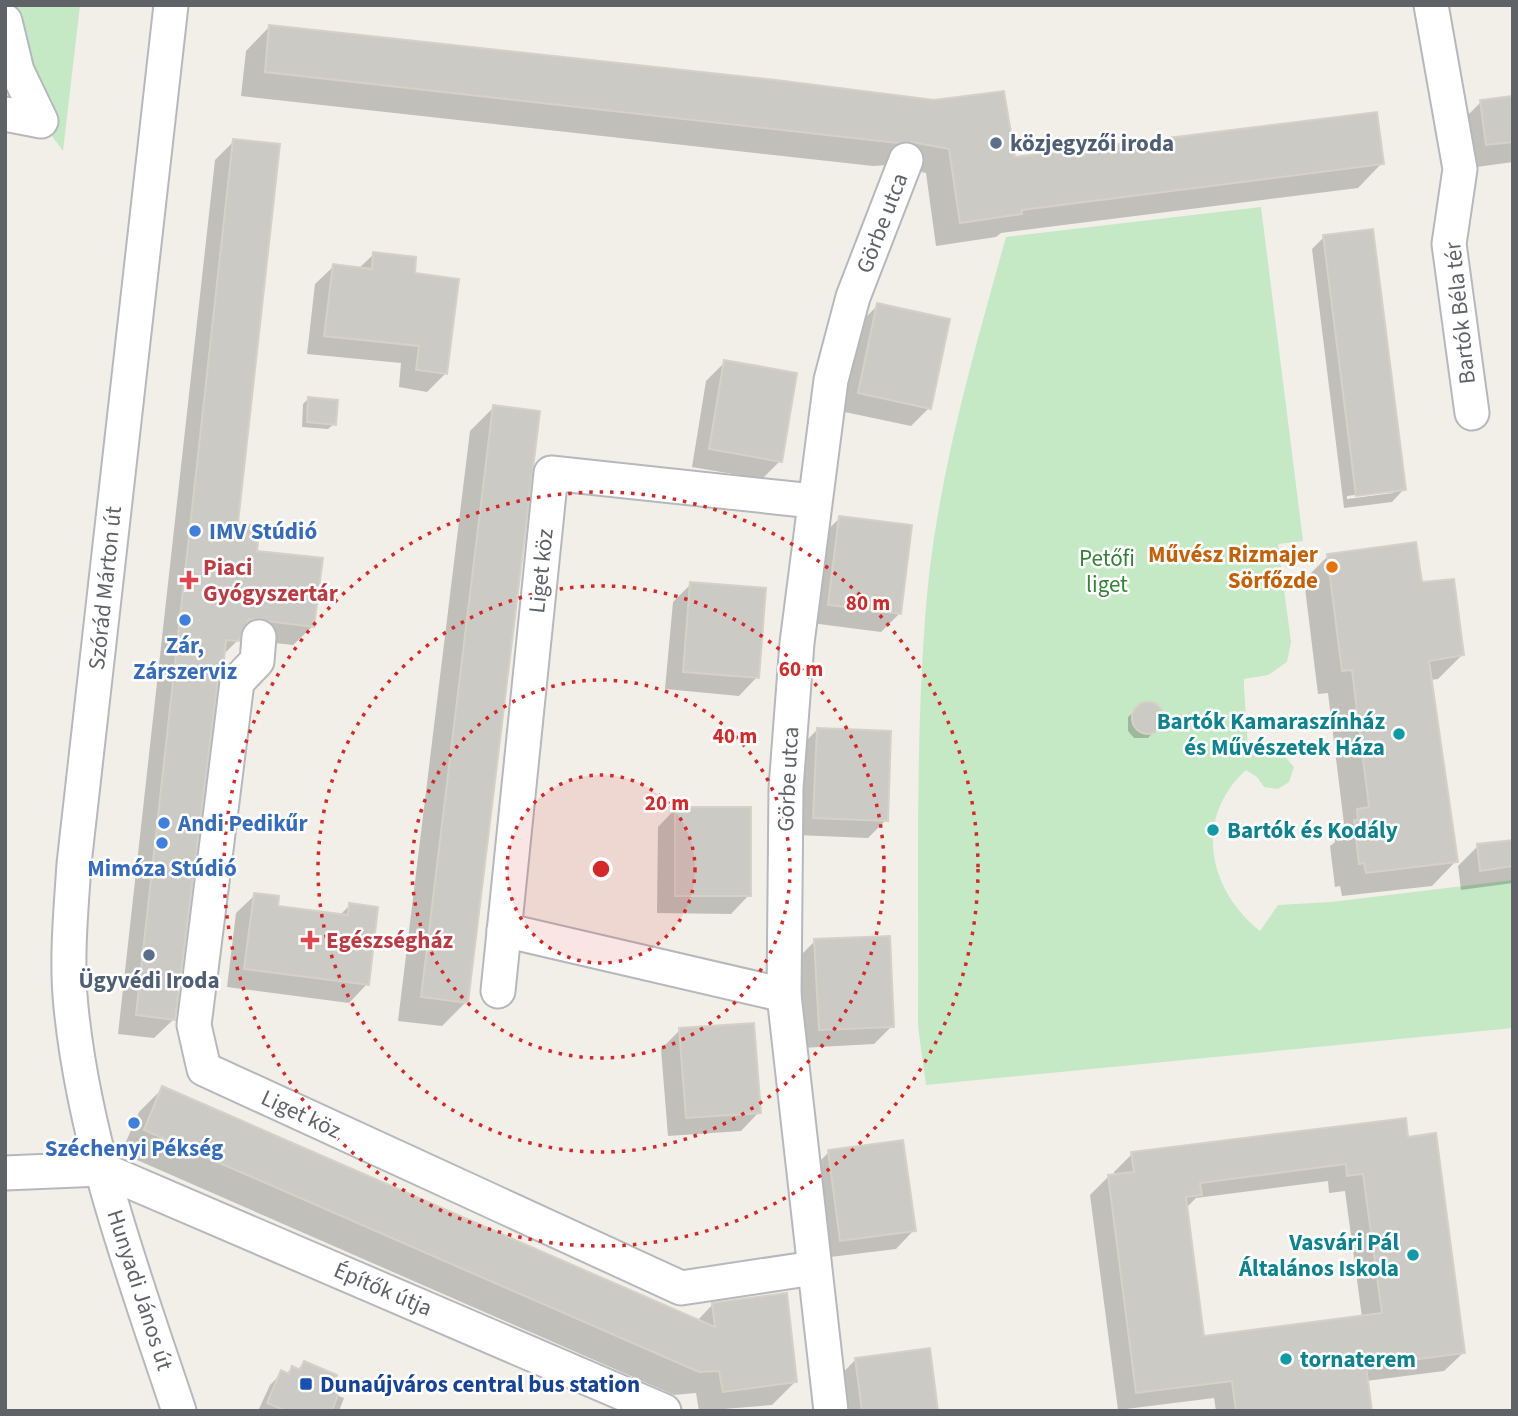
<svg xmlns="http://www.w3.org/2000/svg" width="1518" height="1416" font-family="'Source Sans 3',sans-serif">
<rect width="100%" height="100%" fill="#f1efe8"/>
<g fill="#c5e8c5">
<path d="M 5,5 L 80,5 L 63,151 L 41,121 Z"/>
<path d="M 1261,207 L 1303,541 L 1278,544 L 1291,642 L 1287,662 L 1268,675 L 1244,679 L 1244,687 L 1248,749 L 1280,751 L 1294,767 L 1289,782 L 1278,789 L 1264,787 L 1257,777 L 1246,770 C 1193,818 1208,890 1260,931 L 1278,905 L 1331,902 L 1513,880 L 1513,1028 L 926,1085 L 918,1026 C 919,891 915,754 925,619 C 934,489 971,363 1006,237 Z"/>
</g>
<g fill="#0003" fill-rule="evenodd">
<path d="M 270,26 L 1013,159 L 1382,163 L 1358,188 L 1001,233 L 996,237 L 936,246 L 926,173 L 887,165 L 873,166 L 241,96 L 246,51 Z"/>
<path d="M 1513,98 L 1513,162 L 1462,169 L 1457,126 L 1481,102 Z"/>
<path d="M 234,141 L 236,525 L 313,626 L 293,645 L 239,639 L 222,656 L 216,679 L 174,1019 L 154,1038 L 118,1034 L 215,160 Z"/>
<path d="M 1324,237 L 1404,489 L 1392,502 L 1344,508 L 1312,249 ZM 1393,490 L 1393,493 L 1347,499 L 1347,496 Z"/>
<path d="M 374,254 L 413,275 L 446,373 L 427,392 L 399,387 L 401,363 L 307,354 L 315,284 L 334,266 L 358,269 Z"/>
<path d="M 878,305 L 929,408 L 911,426 L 840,411 L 860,323 Z"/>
<path d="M 725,362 L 780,461 L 762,479 L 692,467 L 706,381 Z"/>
<path d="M 308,399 L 334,424 L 328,429 L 302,427 L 303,404 Z"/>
<path d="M 494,407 L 466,1002 L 442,1026 L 398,1021 L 470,431 Z"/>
<path d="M 840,518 L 899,614 L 881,632 L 811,623 L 821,536 Z"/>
<path d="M 1328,556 L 1420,584 L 1462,655 L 1438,679 L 1430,680 L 1456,861 L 1432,886 L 1342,896 L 1340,886 L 1335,887 L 1330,846 L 1335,842 L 1334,835 L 1344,824 L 1328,693 L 1318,694 L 1304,580 Z"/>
<path d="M 691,584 L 757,677 L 739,696 L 665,689 L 673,602 Z"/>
<path d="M 1142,705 L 1156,706 L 1162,713 L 1161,724 L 1148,738 L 1134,738 L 1128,731 L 1128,717 Z"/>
<path d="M 817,730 L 886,820 L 868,838 L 796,835 L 799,748 Z"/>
<path d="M 676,808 L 749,895 L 731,914 L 657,913 L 658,827 Z"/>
<path d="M 1513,842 L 1513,883 L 1461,890 L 1458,866 L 1478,846 Z"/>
<path d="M 255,895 L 276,907 L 340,915 L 350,905 L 367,984 L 349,1003 L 227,987 L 236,913 Z"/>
<path d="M 815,941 L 892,1026 L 874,1044 L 801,1048 L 797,959 Z"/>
<path d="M 680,1030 L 759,1112 L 741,1131 L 668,1136 L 661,1049 Z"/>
<path d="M 163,1088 L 697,1321 L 713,1304 L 795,1382 L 772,1405 L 699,1411 L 696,1393 L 674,1395 L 121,1153 L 139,1112 Z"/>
<path d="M 1406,1139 L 1463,1353 L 1444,1371 L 1366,1381 L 1370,1411 L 1216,1411 L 1214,1398 L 1118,1410 L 1090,1195 L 1108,1177 L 1114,1176 L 1114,1172 L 1132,1154 ZM 1328,1181 L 1329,1193 L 1345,1191 L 1362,1317 L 1202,1338 L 1186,1208 L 1196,1198 Z"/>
<path d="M 829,1152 L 914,1230 L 896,1249 L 822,1258 L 811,1170 Z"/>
<path d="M 856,1359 L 936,1411 L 842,1411 L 838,1378 Z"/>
<path d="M 304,1363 L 331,1383 L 336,1395 L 344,1398 L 339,1411 L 258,1411 L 270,1385 L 282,1373 L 286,1374 L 292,1368 L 297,1370 Z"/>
</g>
<g fill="#cccac5" stroke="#d6d1c6" stroke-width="2" fill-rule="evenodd">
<path d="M 269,25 L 776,80 L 934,100 L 1004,91 L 1015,157 L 1377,112 L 1384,164 L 1022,210 L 1022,214 L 960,223 L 949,149 L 912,142 L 898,143 L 265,72 Z"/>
<path d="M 1513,96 L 1513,142 L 1486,145 L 1480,100 Z"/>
<path d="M 233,139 L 280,144 L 238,523 L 260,526 L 257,551 L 323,558 L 314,627 L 249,619 L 239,641 L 226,640 L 223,669 L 218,680 L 175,1020 L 136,1015 Z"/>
<path d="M 1373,229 L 1406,490 L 1356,496 L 1323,235 Z"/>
<path d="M 373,252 L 416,257 L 415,273 L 459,279 L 447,374 L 416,370 L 419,346 L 324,336 L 333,264 L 372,269 Z"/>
<path d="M 877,303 L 950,319 L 931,409 L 858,393 Z"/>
<path d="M 724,360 L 797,373 L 782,462 L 709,449 Z"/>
<path d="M 308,397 L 338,400 L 336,425 L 307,422 Z"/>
<path d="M 493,405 L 540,411 L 468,1003 L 421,997 Z"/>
<path d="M 839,516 L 912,525 L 901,614 L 828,605 Z"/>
<path d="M 1416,542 L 1422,582 L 1454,579 L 1464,655 L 1429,661 L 1458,862 L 1366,873 L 1364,863 L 1359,864 L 1354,820 L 1358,820 L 1357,809 L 1369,807 L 1352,670 L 1342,671 L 1327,554 Z"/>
<path d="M 690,582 L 766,588 L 759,678 L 683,672 Z"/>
<circle cx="1148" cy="718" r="16"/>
<path d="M 817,728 L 891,731 L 888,821 L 813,818 Z"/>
<rect x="675" y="807" width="76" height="89"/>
<path d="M 1513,840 L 1513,866 L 1480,871 L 1477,844 Z"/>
<path d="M 254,893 L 279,896 L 278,906 L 348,915 L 349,903 L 378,907 L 369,985 L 244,969 Z"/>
<path d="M 890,936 L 894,1027 L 819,1030 L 814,939 Z"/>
<path d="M 754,1023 L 761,1113 L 686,1118 L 679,1028 Z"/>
<path d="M 162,1086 L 715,1327 L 712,1303 L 787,1293 L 797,1382 L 723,1392 L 719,1371 L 699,1372 L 144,1130 Z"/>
<path d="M 1406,1118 L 1408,1137 L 1436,1133 L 1465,1353 L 1366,1366 L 1372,1411 L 1236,1411 L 1232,1381 L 1136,1393 L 1108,1175 L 1134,1172 L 1131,1152 ZM 1346,1164 L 1347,1176 L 1363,1174 L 1382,1313 L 1204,1336 L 1186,1197 L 1202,1195 L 1200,1183 Z"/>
<path d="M 903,1140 L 916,1231 L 840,1241 L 828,1150 Z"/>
<path d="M 930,1348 L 938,1411 L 862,1411 L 855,1358 Z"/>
<path d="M 304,1361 L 337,1375 L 334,1383 L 341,1386 L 332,1411 L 286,1411 L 267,1403 L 281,1370 L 289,1374 L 292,1366 L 300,1370 Z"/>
</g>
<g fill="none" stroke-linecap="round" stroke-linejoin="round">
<g stroke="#b5b8bc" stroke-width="37">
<g id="minor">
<path d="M 171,5 L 74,864 C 71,911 66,960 71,1007 C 85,1146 135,1279 179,1411"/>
<path d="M 1431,5 L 1460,169 L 1449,244 L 1472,413"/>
<path d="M 5,21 L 17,71 L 41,121 L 5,114"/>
<path d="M 259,637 L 257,661 L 237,682 L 194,1025 L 204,1069 L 681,1288 L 814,1268"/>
<path d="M 504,930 L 784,995"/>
<path d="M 498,991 L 551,473 L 813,501"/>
<path d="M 5,1173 L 101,1169 L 664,1411"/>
<path d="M 831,1411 L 784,995 L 786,788 L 797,643 L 831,380 L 853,297 L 906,160"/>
</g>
</g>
<use href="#minor" stroke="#fff" stroke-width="33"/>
</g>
<circle cx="601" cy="869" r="94" fill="#d62828" fill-opacity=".12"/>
<g fill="none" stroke="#d62828" stroke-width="3.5" stroke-dasharray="3.5 7">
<circle cx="601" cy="869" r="94"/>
<circle cx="601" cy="869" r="189"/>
<circle cx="601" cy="869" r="283"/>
<circle cx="601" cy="869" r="377"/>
</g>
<g fill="#5c6f8a" stroke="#fff" stroke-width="2.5">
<circle cx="996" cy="143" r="7"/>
<circle cx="149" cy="955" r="7"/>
</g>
<g fill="#3f7fe0" stroke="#fff" stroke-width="2.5">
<circle cx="195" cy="531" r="7"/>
<circle cx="185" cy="620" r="7"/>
<circle cx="164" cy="823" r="7"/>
<circle cx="162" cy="843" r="7"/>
<circle cx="134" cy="1123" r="7"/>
</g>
<circle fill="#e8710a" stroke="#fff" stroke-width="2.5" cx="1332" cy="567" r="7"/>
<g fill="#e0444e" stroke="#fff" stroke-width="2.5">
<path d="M185.5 569.5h7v7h7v7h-7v7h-7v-7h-7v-7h7z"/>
<path d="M306.5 929.5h7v7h7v7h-7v7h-7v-7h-7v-7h7z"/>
</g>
<g fill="#0f9aa8" stroke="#fff" stroke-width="2.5">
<circle cx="1399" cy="734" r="7"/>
<circle cx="1213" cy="830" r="7"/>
<circle cx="1413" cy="1255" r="7"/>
<circle cx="1286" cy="1359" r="7"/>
</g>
<rect fill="#1a4fb4" stroke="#fff" stroke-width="2.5" x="299" y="1377" width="14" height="14" rx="3.5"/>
<g text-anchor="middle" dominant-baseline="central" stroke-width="5" stroke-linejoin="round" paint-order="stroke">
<g font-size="23" font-weight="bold" fill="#4e5e75" stroke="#fff" text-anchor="start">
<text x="1010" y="143">közjegyzői iroda</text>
<text x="149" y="980" text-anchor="middle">Ügyvédi Iroda</text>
</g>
<g font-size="23" fill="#5f6368" stroke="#fff">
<text transform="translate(882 223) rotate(-69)">Görbe utca</text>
<text transform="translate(1460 313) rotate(-96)">Bartók Béla tér</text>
<text transform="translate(541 571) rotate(-84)">Liget köz</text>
<text transform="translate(105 588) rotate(-84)">Szórád Márton út</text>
<text transform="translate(788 779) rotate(-87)">Görbe utca</text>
<text transform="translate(301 1114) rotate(25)">Liget köz</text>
<text transform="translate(383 1289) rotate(23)">Építők útja</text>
<text transform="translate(140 1290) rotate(72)">Hunyadi János út</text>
</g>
<g font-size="23" font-weight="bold" fill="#366cbe" stroke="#fff">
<text x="209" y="531" text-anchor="start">IMV Stúdió</text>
<text x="185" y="645">Zár,<tspan x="185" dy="26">Zárszerviz</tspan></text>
<text x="178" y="823" text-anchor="start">Andi Pedikűr</text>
<text x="162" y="868">Mimóza Stúdió</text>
<text x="134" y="1148">Széchenyi Pékség</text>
</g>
<g font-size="23" font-weight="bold" fill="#c56008" stroke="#fff" text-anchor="end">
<text x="1318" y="554">Művész Rizmajer<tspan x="1318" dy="26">Sörfőzde</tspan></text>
</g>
<g font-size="23" fill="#348238" stroke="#fff">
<text x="1107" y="558">Petőfi<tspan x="1107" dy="26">liget</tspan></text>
</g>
<g font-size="23" font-weight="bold" fill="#be3a42" stroke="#fff" text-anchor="start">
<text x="203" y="567">Piaci<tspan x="203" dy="26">Gyógyszertár</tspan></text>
<text x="326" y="940">Egészségház</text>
</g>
<g font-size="23" font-weight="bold" fill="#0d838f" stroke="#fff" text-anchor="end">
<text x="1385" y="721">Bartók Kamaraszínház<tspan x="1385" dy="26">és Művészetek Háza</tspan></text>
<text x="1227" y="830" text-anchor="start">Bartók és Kodály</text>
<text x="1399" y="1242">Vasvári Pál<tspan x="1399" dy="26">Általános Iskola</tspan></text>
<text x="1300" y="1359" text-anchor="start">tornaterem</text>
</g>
<g font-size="23" font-weight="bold" fill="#164399" stroke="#fff" text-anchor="start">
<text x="320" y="1384">Dunaújváros central bus station</text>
</g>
</g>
<circle cx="601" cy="869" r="10" fill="#d62828" stroke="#fff" stroke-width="3.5"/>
<g font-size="21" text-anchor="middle" font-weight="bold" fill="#d62828" stroke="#fff" stroke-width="5" stroke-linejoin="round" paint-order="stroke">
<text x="868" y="610">80 m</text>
<text x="801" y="676">60 m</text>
<text x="735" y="743">40 m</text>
<text x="667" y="810">20 m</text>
</g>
<rect width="1518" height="1416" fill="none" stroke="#5f6368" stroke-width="14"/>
</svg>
